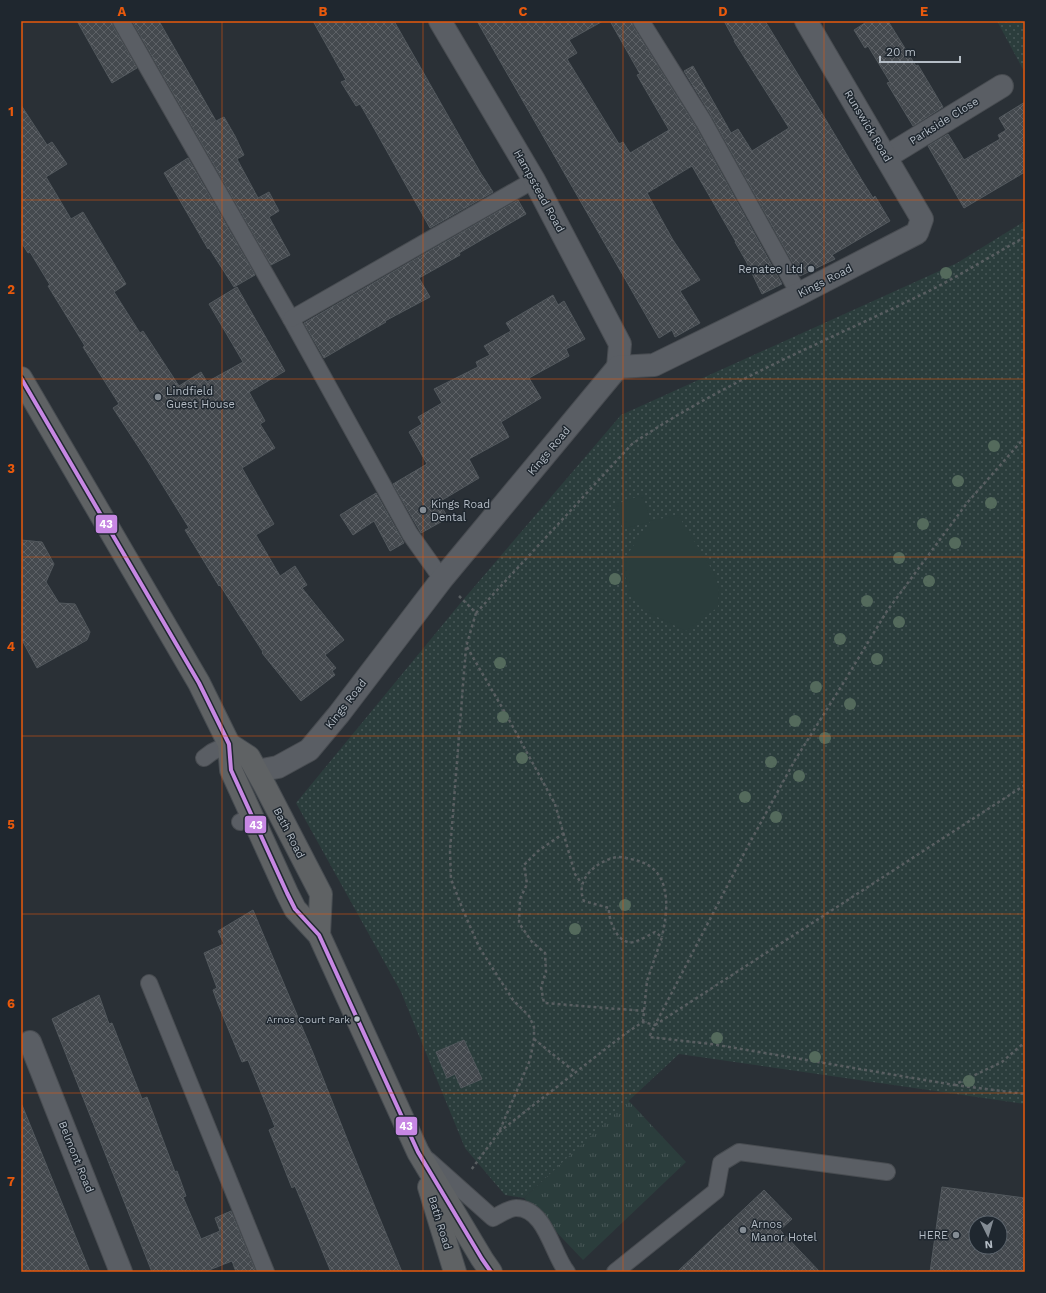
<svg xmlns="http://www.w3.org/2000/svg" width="1046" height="1293" font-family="'Work Sans',sans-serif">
<defs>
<pattern id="grass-tufts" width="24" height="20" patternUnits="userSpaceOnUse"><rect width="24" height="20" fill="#2b3d3c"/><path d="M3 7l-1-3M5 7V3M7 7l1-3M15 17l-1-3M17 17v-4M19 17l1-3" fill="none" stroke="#485757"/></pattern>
<pattern id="park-dots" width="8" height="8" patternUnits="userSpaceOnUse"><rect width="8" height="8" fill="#2b3d3c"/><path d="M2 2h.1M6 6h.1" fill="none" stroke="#485757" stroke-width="1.8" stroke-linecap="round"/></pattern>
<pattern id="building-cross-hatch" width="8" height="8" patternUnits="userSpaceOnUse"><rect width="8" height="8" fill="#44494e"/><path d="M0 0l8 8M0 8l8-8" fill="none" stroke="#5d6166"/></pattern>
</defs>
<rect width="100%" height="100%" fill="#2a3036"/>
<path fill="url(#grass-tufts)" d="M 628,1100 L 686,1162 L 583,1260 L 524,1198 Z"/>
<g fill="url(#park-dots)">
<path d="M 997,21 L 1025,21 L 1025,73 Z"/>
<path d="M 1025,221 L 1025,1104 L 679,1054 L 524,1198 L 505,1195 L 465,1148 L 401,992 L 296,803 L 463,600 L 621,415 L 957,263 Z"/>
</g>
<path fill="#2b3d3c" d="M 643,495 L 650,521 L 678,515 L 713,571 L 719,588 L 718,607 L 686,631 L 643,610 L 629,593 L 622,562 L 650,522 L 623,529 L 616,504 Z"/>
<g fill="url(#building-cross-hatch)" stroke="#52585d" fill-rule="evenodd">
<path d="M 77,21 L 112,21 L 113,26 L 137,68 L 112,83 Z"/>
<path d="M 132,21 L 159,21 L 216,121 L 224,117 L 235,136 L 244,155 L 237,159 L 258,198 L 269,192 L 279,211 L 269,217 L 290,255 L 271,265 Z"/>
<path d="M 313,21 L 394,21 L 480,172 L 493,192 L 430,228 L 375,130 L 360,104 L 356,106 L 341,82 L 346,80 Z"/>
<path d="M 477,21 L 603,21 L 569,40 L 577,53 L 567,59 L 619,144 L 623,142 L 630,153 L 669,130 L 637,75 L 640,74 L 610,21 L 632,21 L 633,26 L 696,127 L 782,284 L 762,294 L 746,261 L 735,242 L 736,242 L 692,166 L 647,193 L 673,240 L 700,280 L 680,291 L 700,323 L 675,337 L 672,330 L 659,338 Z"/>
<path d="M 724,21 L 765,21 L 826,120 L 863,182 L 873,198 L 875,196 L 890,221 L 832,255 L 835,259 L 800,276 L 712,117 L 684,71 L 693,66 L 731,133 L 738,129 L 752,151 L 789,128 L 734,41 L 735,41 Z"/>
<path d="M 868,21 L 888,21 L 916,66 L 918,65 L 943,107 L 913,126 L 887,83 L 890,82 L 868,46 L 865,48 L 854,30 Z"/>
<path d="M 1025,102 L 1025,172 L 964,208 L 928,146 L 948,134 L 964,160 L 1000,139 L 998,135 L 1006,130 L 999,118 Z"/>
<path d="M 21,105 L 47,145 L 52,142 L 67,164 L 46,177 L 71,219 L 83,212 L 126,284 L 114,292 L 140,333 L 143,331 L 179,386 L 201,372 L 207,382 L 243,362 L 209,304 L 237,287 L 285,371 L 249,392 L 265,421 L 260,424 L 275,448 L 242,468 L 274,524 L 256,535 L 280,576 L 295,566 L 307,585 L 302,588 L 344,640 L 325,655 L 336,668 L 332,671 L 335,675 L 301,701 L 262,653 L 263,652 L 241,618 L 220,585 L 219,586 L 185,530 L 189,528 L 147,460 L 113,408 L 119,404 L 83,347 L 85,346 L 48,286 L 50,285 L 30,252 L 28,253 L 21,242 Z"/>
<path d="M 188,158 L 255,275 L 234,287 L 209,248 L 208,249 L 164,173 Z"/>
<path d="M 518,200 L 526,214 L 459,253 L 460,255 L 419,278 L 430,297 L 385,321 L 386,322 L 324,358 L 304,323 Z"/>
<path d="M 553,295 L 558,305 L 564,301 L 585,339 L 566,349 L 569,356 L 529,378 L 541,398 L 501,422 L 509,437 L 469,459 L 479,478 L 439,502 L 448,518 L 421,533 L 393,484 L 427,464 L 409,432 L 422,424 L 418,417 L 442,403 L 434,389 L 478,367 L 476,362 L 490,355 L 484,346 L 511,331 L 506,323 Z"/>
<path d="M 376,493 L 404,543 L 390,551 L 374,521 L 353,535 L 340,515 Z"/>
<path d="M 21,540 L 42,542 L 54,564 L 46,582 L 59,603 L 75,604 L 90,632 L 87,640 L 37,668 L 21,638 Z"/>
<path d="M 253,910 L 313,1053 L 351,1149 L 402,1272 L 331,1272 L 295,1186 L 292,1188 L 269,1130 L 275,1127 L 248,1060 L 242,1062 L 218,1004 L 213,990 L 217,988 L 204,953 L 224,944 L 218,931 Z"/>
<path d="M 99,995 L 109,1024 L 112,1023 L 142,1099 L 147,1097 L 175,1172 L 177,1171 L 186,1196 L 183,1197 L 201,1239 L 220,1231 L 215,1218 L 231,1211 L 256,1272 L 236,1272 L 232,1261 L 204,1272 L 152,1272 L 52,1019 Z"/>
<path d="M 464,1040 L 482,1079 L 461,1088 L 455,1074 L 447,1078 L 436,1052 Z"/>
<path d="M 21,1105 L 22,1105 L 90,1272 L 21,1272 Z"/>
<path d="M 942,1187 L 1025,1198 L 1025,1272 L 930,1272 ZM 976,1223 L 1000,1223 L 1000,1247 L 976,1247 Z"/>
<path d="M 764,1190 L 792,1219 L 780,1230 L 820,1272 L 677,1272 Z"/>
</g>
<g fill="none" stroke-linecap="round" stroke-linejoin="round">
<g stroke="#484c51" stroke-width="18">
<g id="lane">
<path d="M 121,21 L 291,319 L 410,534 L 442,579"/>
<path d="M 641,21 L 704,122 L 799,294"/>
<path d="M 291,319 L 534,180"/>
<path d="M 204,758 L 212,752 L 229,744"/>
<path d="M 240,822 L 253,817"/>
<path d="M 149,983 L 266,1272"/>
<path d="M 428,1160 L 493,1218 C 499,1215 509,1208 516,1208 C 546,1208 552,1254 567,1272"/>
<path d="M 615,1272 L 716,1191 L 721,1163 L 739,1152 L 887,1172"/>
</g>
</g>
<g stroke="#484c51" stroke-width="24">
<g id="street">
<path d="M 440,21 L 534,180 L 620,344 L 618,367"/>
<path d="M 886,157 L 1002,86"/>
<path d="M 257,771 L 278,767 L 309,750 L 339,714 L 442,579 L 618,367 L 654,365 L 799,294 L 917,233 L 922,219 L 806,21"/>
<path d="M 30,1042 L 121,1272"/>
</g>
</g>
<g stroke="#474c51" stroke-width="24">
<g id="highway">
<path d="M 21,378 L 199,683 L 229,744 L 231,770 L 287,893 L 295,909 L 319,935 L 418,1152 L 482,1259 L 491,1272"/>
<path d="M 229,744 L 249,757 L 265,786 L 321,894 L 319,935"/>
<path d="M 429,1187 L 455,1272"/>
</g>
</g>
<g stroke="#595e61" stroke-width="2.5" stroke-dasharray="3 3" stroke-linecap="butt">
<path d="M 459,596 L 476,613 L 466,647 L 450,851 L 451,879 L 463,910 L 479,947 L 513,1000 L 529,1016 L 534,1027 L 534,1039 L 530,1060 L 499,1132 L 471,1170"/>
<path d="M 476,613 L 632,444 C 726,380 832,339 933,289 C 964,273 994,254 1025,237"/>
<path d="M 467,647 L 507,716 L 555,804 L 575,874 L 582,884"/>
<path d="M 1025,785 L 655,1025 L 649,1037 L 711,1044 L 954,1085 L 1002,1062 L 1025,1042"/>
<path d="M 564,833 L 538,851 L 524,865 L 527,884 L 520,899 L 519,923 L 532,942 L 545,953 L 546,972 L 541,987 L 544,1003 L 644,1011"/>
<path d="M 643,1022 L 647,981 L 662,937 L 655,932 C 649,935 641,940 634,942 C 618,946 608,920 609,908 L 584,901 C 574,880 597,860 618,857 C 622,857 626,858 630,859 C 649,862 662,872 665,892 C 668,907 665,922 662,937"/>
<path d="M 534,1039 L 575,1072"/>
<path d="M 955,1085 L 1025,1094"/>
<path d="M 499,1132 L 626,1033 L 643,1022 L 655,1025 L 748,846 L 795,760 L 844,682 L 887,611 L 967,503 L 1025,437"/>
</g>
<use href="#lane" stroke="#5a5e64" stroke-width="16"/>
<use href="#street" stroke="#5a5e64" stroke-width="22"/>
<use href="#highway" stroke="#5f6264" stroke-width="22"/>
<g stroke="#1f272f" stroke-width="7">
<path id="bus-1" d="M 21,378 L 199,683 L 229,744 L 231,770 L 287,893 L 295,909 L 319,935 L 418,1152 L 482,1259 L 491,1272"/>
</g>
<use href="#bus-1" stroke="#c787e3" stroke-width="4"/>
</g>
<g fill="#546a5c">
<circle cx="946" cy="273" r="6"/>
<circle cx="994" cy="446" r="6"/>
<circle cx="958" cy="481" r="6"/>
<circle cx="991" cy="503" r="6"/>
<circle cx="923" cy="524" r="6"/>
<circle cx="955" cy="543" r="6"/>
<circle cx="899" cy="558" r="6"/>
<circle cx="615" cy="579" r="6"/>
<circle cx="929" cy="581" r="6"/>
<circle cx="867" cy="601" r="6"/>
<circle cx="899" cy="622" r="6"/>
<circle cx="840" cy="639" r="6"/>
<circle cx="877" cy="659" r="6"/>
<circle cx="500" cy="663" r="6"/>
<circle cx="816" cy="687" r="6"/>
<circle cx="850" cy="704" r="6"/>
<circle cx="503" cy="717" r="6"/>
<circle cx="795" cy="721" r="6"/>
<circle cx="825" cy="738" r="6"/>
<circle cx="522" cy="758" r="6"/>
<circle cx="771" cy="762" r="6"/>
<circle cx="799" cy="776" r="6"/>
<circle cx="745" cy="797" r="6"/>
<circle cx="776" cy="817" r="6"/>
<circle cx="625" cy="905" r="6"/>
<circle cx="575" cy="929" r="6"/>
<circle cx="717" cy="1038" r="6"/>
<circle cx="815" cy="1057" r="6"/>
<circle cx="969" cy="1081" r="6"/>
</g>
<path fill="none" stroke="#e8590c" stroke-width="1" stroke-opacity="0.55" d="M 222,21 L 222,1272M 423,21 L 423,1272M 623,21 L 623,1272M 824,21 L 824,1272M 21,200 L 1025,200M 21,379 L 1025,379M 21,557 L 1025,557M 21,736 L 1025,736M 21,914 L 1025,914M 21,1093 L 1025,1093"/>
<g fill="#848c94" stroke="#1f272f" stroke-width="1.5">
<circle cx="811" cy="269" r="4"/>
<circle cx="158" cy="397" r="4"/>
<circle cx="423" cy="510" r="4"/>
<circle cx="743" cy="1230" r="4"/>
<circle cx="956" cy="1235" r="4"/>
</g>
<circle fill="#b5bdc6" stroke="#1f272f" stroke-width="1.5" cx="357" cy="1019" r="3.5"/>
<g text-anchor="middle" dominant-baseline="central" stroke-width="3" stroke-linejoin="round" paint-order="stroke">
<g font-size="10" fill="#b5bdc6" stroke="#1f272f" text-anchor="end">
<text x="350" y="1019">Arnos Court Park</text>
</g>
<g font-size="11" fill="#b5bdc6" stroke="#1f272f">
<text transform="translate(944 121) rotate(-32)">Parkside Close</text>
<text transform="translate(868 126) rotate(59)">Runswick Road</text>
<text transform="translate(539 191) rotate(61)">Hampstead Road</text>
<text transform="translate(825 281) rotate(-27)">Kings Road</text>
<text transform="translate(549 451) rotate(-50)">Kings Road</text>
<text transform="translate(346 704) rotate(-52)">Kings Road</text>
<text transform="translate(289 833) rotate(63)">Bath Road</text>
<text transform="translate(76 1157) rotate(68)">Belmont Road</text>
<text transform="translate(440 1223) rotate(73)">Bath Road</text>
</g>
<g font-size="11" fill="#b5bdc6" stroke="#1f272f" text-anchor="start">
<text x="803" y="269" text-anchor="end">Renatec Ltd</text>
<text x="166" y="391">Lindfield<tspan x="166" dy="13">Guest House</tspan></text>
<text x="431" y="504">Kings Road<tspan x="431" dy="13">Dental</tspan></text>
<text x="751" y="1224">Arnos<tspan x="751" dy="13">Manor Hotel</tspan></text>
<text x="948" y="1235" text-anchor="end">HERE</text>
</g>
</g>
<g stroke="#1f272f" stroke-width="1.5">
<rect x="95" y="514" width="23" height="20" rx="4" fill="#c787e3"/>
<rect x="244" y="815" width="23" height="19" rx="4" fill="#c787e3"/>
<rect x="395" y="1116" width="23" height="20" rx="4" fill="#c787e3"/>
</g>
<g font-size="11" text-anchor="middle" font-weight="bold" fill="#fff">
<text x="106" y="528">43</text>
<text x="256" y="829">43</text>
<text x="406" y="1130">43</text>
</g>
<rect width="1046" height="1293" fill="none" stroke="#1f272f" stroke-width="44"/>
<g transform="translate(988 1235) rotate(175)"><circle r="19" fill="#1f272f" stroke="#5b636b"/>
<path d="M0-3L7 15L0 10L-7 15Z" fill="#848c94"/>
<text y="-6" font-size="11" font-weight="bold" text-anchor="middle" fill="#b5bdc6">N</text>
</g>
<path d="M880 56v6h80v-6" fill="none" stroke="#b5bdc6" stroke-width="2"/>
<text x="886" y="56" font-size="12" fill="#b5bdc6" stroke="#1f272f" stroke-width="3" paint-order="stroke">20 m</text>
<rect x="22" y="22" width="1002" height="1249" fill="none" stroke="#e8590c" stroke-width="1.5"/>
<g font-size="13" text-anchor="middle" font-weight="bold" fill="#e8590c">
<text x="122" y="16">A</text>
<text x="323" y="16">B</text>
<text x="523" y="16">C</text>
<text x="723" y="16">D</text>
<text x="924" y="16">E</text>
<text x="11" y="116">1</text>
<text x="11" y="294">2</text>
<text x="11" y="473">3</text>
<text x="11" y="651">4</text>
<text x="11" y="829">5</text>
<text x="11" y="1008">6</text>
<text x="11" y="1186">7</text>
</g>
</svg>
